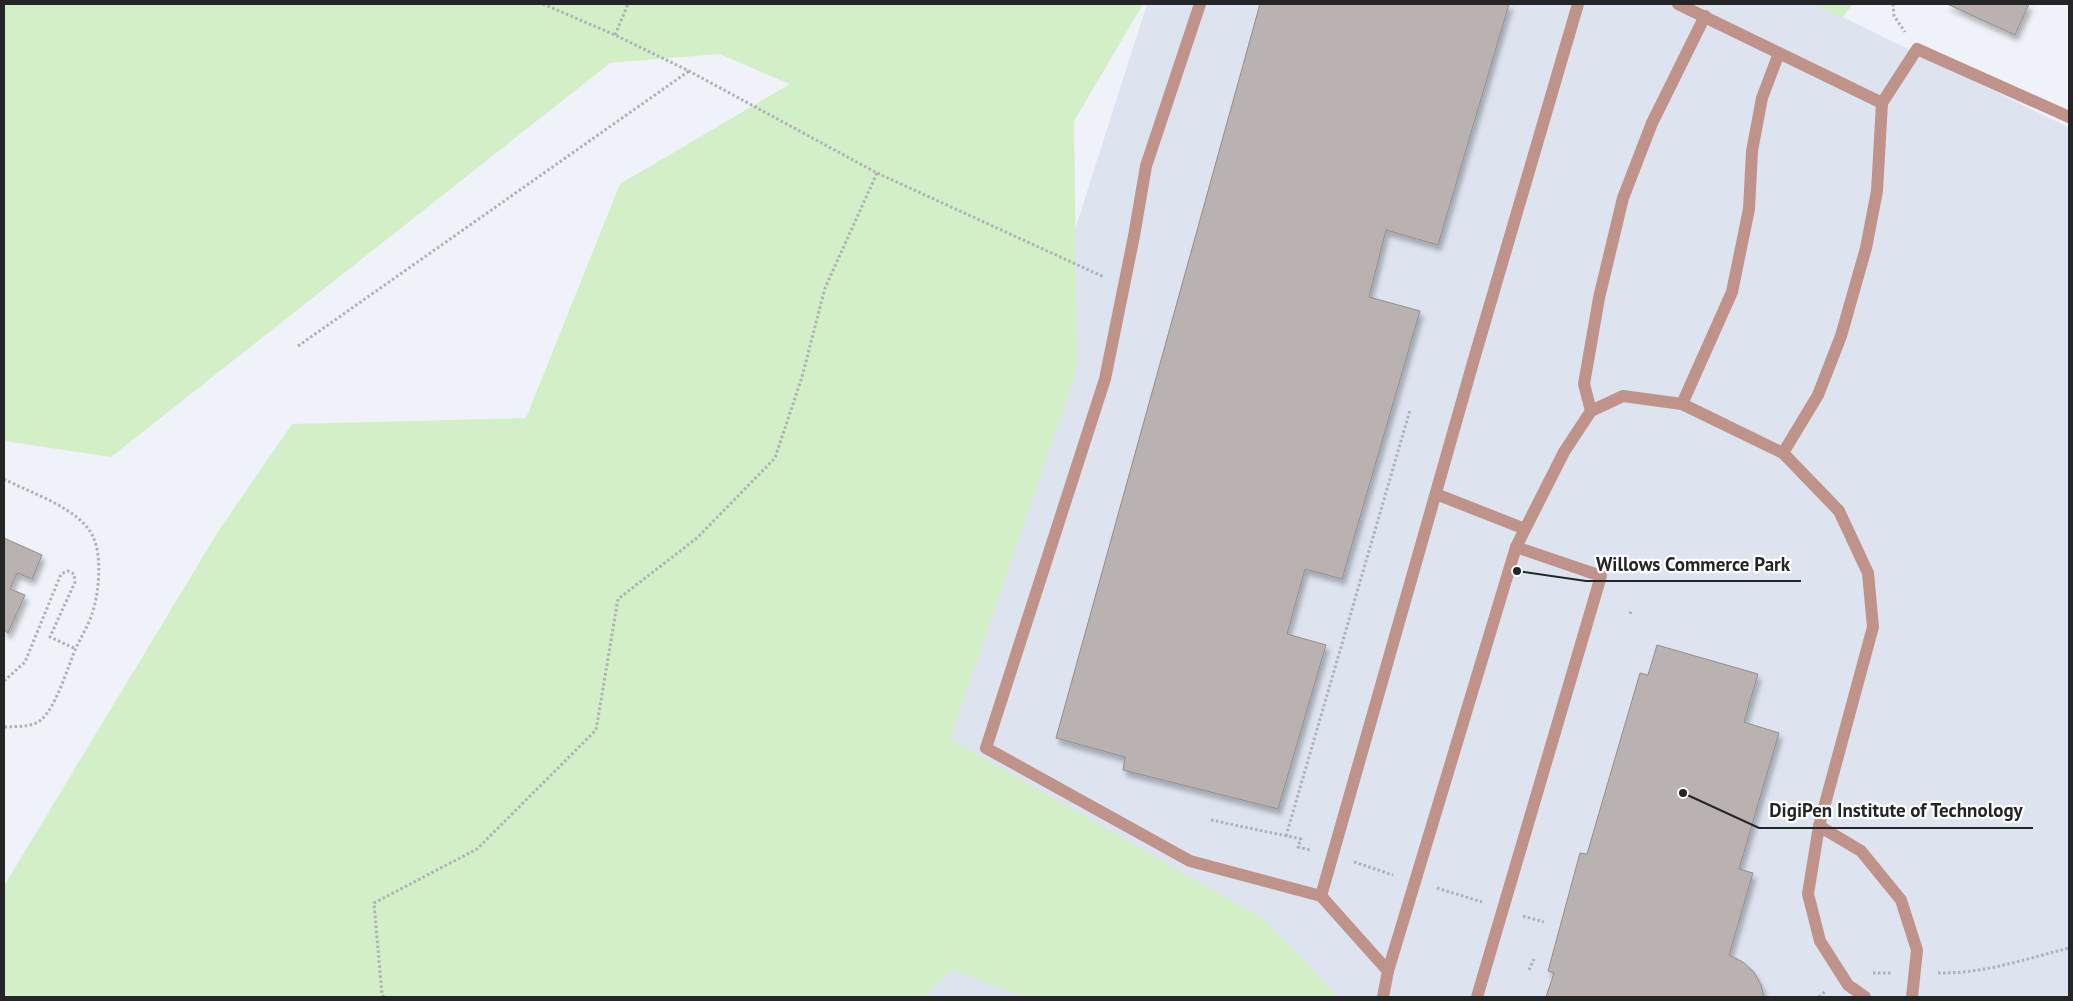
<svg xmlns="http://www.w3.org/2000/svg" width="2073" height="1001" font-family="'PT Sans',sans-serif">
<defs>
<filter id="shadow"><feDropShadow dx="3" dy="5.5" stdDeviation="2.5" flood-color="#0004"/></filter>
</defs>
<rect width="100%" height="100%" fill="#eff2f8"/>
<path fill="#dde4f0" d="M 1147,4 L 1816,4 L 2068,127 L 2069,997 L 830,997 Z"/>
<g fill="#d2efc8">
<path d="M 4,4 L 1143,4 L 1074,121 L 1077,369 L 950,739 L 1265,920 L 1339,997 L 1024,997 L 951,970 L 924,997 L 4,997 L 4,886 L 219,530 L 292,424 L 526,418 L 620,184 L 790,84 L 719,54 L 610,63 L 111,457 L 4,441 Z"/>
<path d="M 1814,4 L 1853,4 L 1842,18 Z"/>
</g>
<g fill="#b9b2b1" stroke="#948d8c" filter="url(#shadow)">
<path d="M 1260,4 L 1509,4 L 1438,245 L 1386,230 L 1369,297 L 1420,311 L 1342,579 L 1305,569 L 1287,634 L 1326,645 L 1278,809 L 1123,770 L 1125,757 L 1056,738 Z"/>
<path d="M 1947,4 L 2029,4 L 2015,35 Z"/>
<path d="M 4,538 L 42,555 L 32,579 L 17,573 L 10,589 L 25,595 L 8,633 L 4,630 Z"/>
<path d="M 1657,645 L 1758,674 L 1744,722 L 1779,733 L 1739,869 L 1753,873 L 1729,955 L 1743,962 L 1754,972 L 1761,985 L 1764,997 L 1546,997 L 1554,973 L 1548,971 L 1580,853 L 1587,854 L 1640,673 L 1648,675 Z"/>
</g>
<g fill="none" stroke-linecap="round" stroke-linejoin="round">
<g stroke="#afb1b6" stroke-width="3" stroke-dasharray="2.5 2.5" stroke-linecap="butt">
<path d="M 543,4 L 615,35 L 689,71 L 877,173 L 1104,277"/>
<path d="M 1893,4 L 1894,16 L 1905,32"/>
<path d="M 615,35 L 628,4"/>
<path d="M 298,346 L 689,71"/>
<path d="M 4,479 C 30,493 83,509 94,539 C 102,558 99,594 92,614 C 88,626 81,637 76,648 C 67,668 57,706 41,720 C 31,728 16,726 4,727"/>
<path d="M 1630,614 L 1631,610"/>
<path d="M 4,681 L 25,662 L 61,574 L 68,571 L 74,574 L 75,582 L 50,637 L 76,649"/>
<path d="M 1211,820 L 1301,839 L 1298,847 L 1310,850"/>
<path d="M 1286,836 L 1410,410"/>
<path d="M 1354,862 L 1393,875"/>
<path d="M 1437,888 L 1482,902"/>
<path d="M 1523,916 L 1544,922"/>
<path d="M 1529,970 L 1534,959"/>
<path d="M 1873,973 L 1891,973"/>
<path d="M 1938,973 C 1982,974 2026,959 2069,948"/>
<path d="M 384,997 L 382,995 L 374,903 L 477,849 L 596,730 L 618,599 L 697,538 L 775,458 L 802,377 L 825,288 L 877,173"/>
<path d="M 1819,997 L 1826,991"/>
</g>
<g stroke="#c0938a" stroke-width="12">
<path d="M 1200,4 L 1146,166 L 1134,236 L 1105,379 L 986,748 L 1190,861 L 1321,896 L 1388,971 L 1383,997"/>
<path d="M 1678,4 L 1882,103"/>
<path d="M 1682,404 L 1732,292 L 1749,209 L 1752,151 L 1762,98 L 1779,53"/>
<path d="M 1591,411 L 1584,384 L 1599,298 L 1623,198 L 1652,123 L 1705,16"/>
<path d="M 1783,453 L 1818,395 L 1841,336 L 1866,248 L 1877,191 L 1882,103 L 1917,49 L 2069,117"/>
<path d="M 1436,494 L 1525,529"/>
<path d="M 1819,826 L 1861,851 L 1901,900 L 1917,950 L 1912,997"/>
<path d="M 1321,896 L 1474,359 L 1578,4"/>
<path d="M 1388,971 L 1516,547 L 1564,452 L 1591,411 L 1623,396 L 1682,404 L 1783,453 L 1839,511 L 1868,573 L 1873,627 L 1819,826 L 1808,894 L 1820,941 L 1848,985 L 1865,997"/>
<path d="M 1477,997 L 1601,576 L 1516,547"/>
</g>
</g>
<path fill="none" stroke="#242527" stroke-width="2" d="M1517 571L1586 581H1801M1683 793L1759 828H2033"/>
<g fill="#242527" stroke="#fff" stroke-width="2">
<circle cx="1517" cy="571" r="5"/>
<circle cx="1683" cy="793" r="5"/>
</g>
<g font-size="19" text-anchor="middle" font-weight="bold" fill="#242527" stroke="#fff" stroke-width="4.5" stroke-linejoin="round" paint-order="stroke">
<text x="1693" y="571">Willows Commerce Park</text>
<text x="1896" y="817">DigiPen Institute of Technology</text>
</g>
<rect width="2073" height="1001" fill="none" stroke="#242527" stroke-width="10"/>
</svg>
